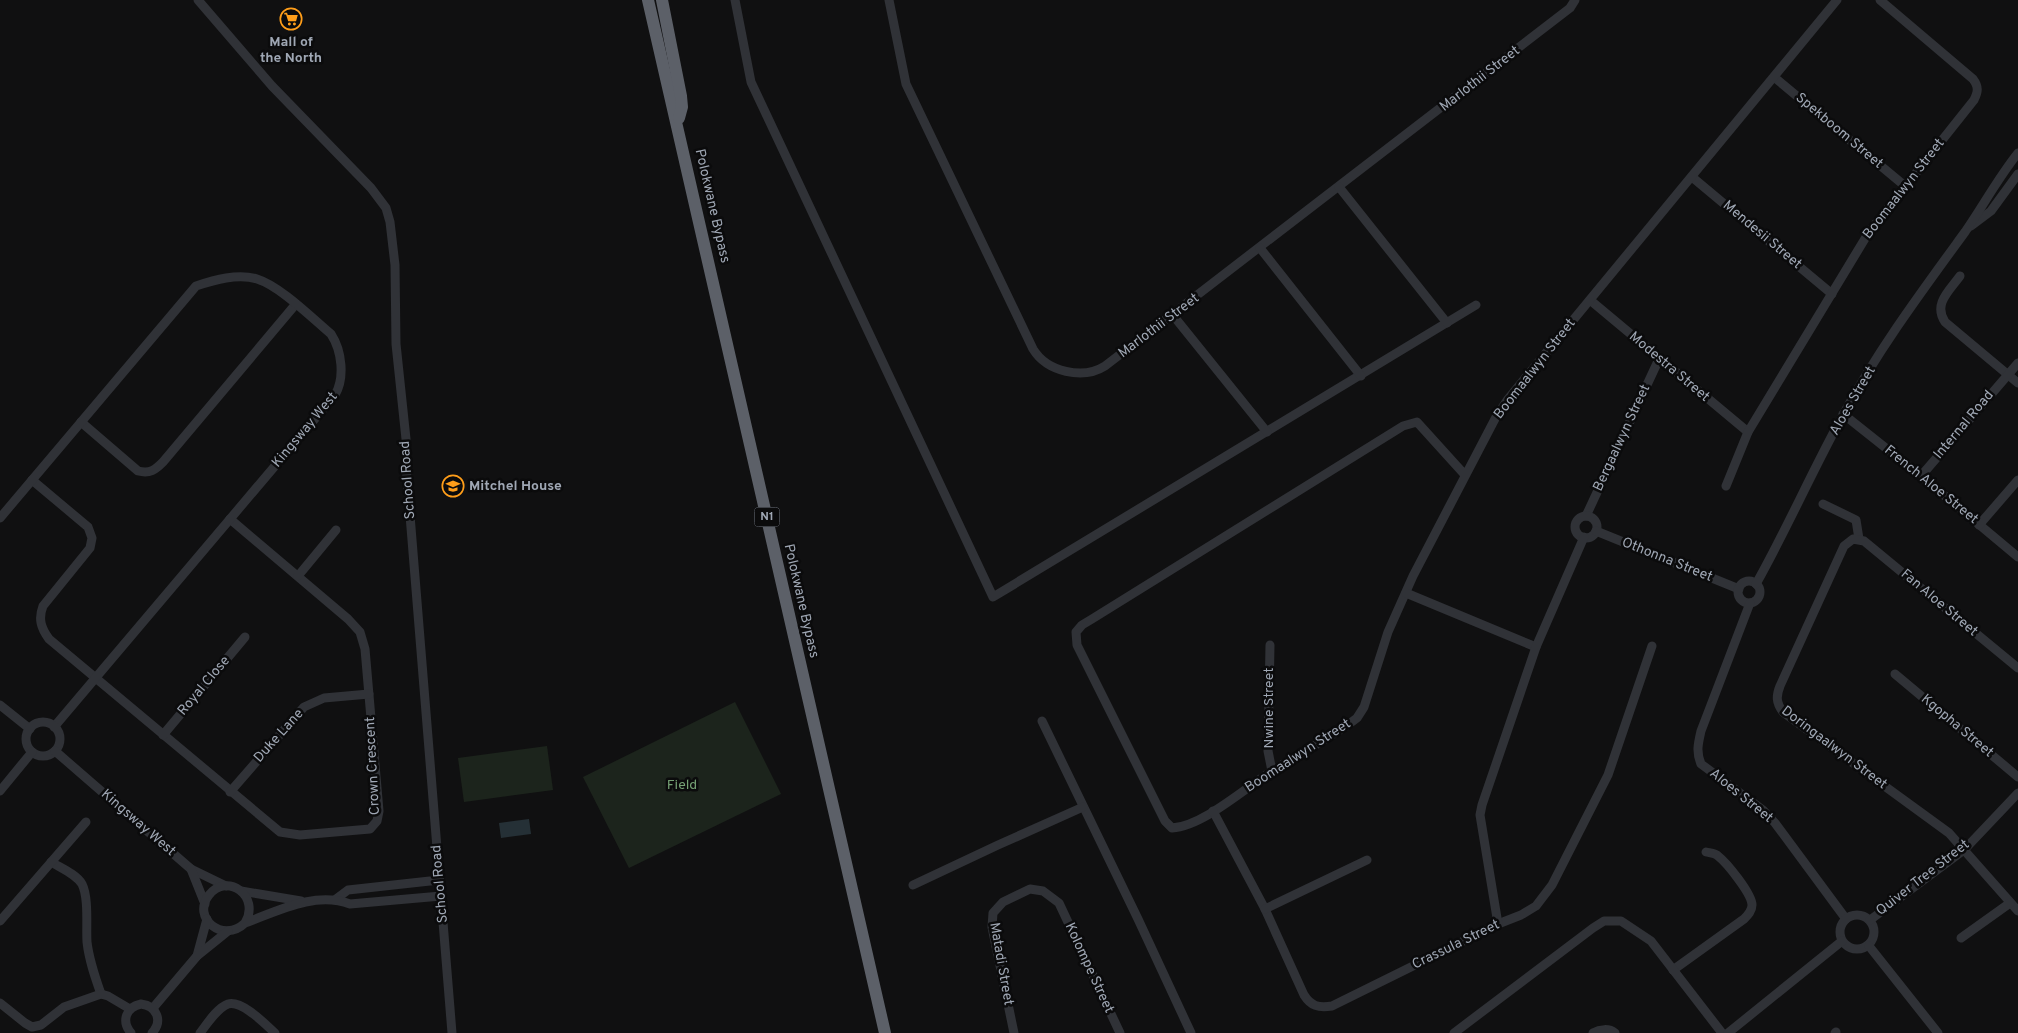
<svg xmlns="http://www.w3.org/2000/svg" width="2018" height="1033" font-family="Overpass,sans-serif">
<rect width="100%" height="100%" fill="#101011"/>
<g fill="#1c241c">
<path d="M 735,702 L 781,794 L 629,868 L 583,777 Z"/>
<path d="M 547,746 L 553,790 L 464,802 L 458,758 Z"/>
</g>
<path fill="#253036" d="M 529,819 L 531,834 L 501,838 L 499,823 Z"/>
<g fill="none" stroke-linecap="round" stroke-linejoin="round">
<g stroke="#303237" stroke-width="9">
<path d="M 198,0 L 272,86 L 371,188 L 386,208 L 390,222 L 395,265 L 396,344 L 406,439 L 406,466 L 452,1033"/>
<path d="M 735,0 L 751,82 L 993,597 L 1476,305"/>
<path d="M 889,0 L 906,84 L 1033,349 C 1047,372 1083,380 1105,366 L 1570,8 L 1575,0"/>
<path d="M 1774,77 L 1905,186"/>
<path d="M 1692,177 L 1832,294"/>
<path d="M 1339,187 L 1447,323"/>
<path d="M 1971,226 L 1991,211 L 2018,174"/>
<path d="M 1260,248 L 1361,376"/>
<path d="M 1960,276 C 1949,291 1933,304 1945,322 L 2018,383"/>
<path d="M 1590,300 L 1748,432"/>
<path d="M 1172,314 L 1267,432"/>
<path d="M 1843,414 L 1921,476 L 2018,557"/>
<path d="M 81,422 L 138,471 C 150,474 155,470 163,462 L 295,305"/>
<path d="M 1465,475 L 1417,422 L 1403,426 L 1092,619 L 1082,625 L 1076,632 L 1077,645 L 1165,821 L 1172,828 C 1203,826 1245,788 1272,771 C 1300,753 1331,738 1357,718 L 1364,707 L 1388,632 L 1413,576 L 1496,417 L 1508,399 L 1837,0"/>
<path d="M 1921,476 L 2018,363"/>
<path d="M 32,480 L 88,527 L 92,538 L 90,548 L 43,606 C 38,619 41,628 49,639 L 280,832 L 300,835 L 370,829 L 377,821 L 379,811 L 365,649 L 360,632 L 348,619 L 230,519"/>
<path d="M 1726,486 L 1748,432 L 1869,232 L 1974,100 C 1978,92 1979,87 1973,79 L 1880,0"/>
<path d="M 1823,504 L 1856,520 L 1859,539"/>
<path d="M 1586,516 L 1659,359"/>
<circle cx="1586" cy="527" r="11"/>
<path d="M 0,518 L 196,286 C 214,280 238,273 257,279 C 280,286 312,318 331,334 C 342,351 345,378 335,395 L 54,727"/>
<path d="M 1979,525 L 2018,480"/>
<path d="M 1596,531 L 1739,589"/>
<path d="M 298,576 L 336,530"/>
<circle cx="1749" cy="592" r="11"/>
<path d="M 1756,584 C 1787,529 1812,471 1843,415 C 1878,350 1922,291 1965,232 C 1983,206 1998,178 2018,153"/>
<path d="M 1406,593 L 1536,647"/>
<path d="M 1750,603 L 1701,731 C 1698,744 1696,752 1701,764 L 1763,810 L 1775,823 L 1846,919"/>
<path d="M 1270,645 L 1268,751 L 1272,771"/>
<path d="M 2018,668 L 1864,541 L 1853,539 L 1844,546 L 1780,686 C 1776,696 1776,703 1783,712 L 1949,833 L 2018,911"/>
<path d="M 1895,674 L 2018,777"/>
<path d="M 0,705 L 30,729"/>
<path d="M 1042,721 L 1138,919 L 1191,1033"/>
<circle cx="43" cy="739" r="17"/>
<path d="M 163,735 L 245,637"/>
<path d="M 55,751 L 191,869 L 226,886"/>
<path d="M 0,791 L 32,752"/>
<path d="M 230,792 L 304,707 L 324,698 L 369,694"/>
<path d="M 1213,811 L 1265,909 L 1304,995 C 1311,1006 1318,1008 1332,1006 L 1498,924 L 1521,915 L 1536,906 L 1552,885 L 1608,775 L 1652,646"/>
<path d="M 51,862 C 61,868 76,874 82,884 C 89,898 86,926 87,942 C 89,960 95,977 101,994"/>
<path d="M 191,869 L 205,904"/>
<path d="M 913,885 L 998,845 L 1083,807"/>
<path d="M 241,891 L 301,901"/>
<path d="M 336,899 L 348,890 L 439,880"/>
<path d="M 1265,909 L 1367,860"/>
<circle cx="1857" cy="932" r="17"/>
<path d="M 1870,920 L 1964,850 L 2018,793"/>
<path d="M 0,921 L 86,822"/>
<path d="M 245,923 C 261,896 227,872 209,895 C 191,918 223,944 245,923 C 278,911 315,891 350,904 L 441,896"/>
<path d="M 1498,924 L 1480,815 L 1482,805 L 1536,647 L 1584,537"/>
<path d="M 1961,938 L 2010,903"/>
<path d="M 1869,946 L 1938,1033"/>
<path d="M 197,956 L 207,919"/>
<path d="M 1673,970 L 1744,919 C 1748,915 1752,911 1752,905 C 1752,894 1727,863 1718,856 C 1715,853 1710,853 1706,852"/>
<path d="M 0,1003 L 25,1023 L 32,1027 L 41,1025 L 64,1007 L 101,994 L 108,996 L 130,1009"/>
<path d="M 153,1008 L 197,956 L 228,931"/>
<path d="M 131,1033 C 121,1021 126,1007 141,1004 C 157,1006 163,1021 152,1033"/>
<path d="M 200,1033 C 207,1024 217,1008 228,1004 C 242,1000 265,1024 275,1033"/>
<path d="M 1014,1033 L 992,927 L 993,913 L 1003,902 L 1030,889 L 1043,891 L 1059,903 L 1120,1033"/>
<path d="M 1454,1033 L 1593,928 L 1604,921 L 1621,921 L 1651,941 L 1722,1033"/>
<path d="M 1593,1033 C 1600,1029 1609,1028 1615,1033"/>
<path d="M 1728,1033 L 1842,941"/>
<path d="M 1835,1033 L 1836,1032"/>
</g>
<g stroke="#5c6068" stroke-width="12">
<path d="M 648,0 L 885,1033"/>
<path d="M 662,0 L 681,96 L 682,107 L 679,118"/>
</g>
</g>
<defs>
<g id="supermarket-ring" transform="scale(1.125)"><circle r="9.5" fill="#0b0b0c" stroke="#ff9e1a" stroke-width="1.5"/><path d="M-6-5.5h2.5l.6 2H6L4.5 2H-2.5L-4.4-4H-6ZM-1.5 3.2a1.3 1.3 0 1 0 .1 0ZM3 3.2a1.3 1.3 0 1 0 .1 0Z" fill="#ff9e1a"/></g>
<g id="school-ring" transform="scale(1.125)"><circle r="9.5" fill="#0b0b0c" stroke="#ff9e1a" stroke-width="1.5"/><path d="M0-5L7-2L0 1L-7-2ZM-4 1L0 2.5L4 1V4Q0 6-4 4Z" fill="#ff9e1a"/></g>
</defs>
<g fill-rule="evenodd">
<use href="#supermarket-ring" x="291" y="19"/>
<use href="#school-ring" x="453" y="486"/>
</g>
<g text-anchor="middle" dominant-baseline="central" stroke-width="5" stroke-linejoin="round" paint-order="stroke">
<rect fill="#0b0b0c" stroke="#737882" stroke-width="1" x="754.5" y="507.5" width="25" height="19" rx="4"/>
<g font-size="12" font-weight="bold" fill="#9fa7b4">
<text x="767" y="517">N1</text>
</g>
<g font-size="14" font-weight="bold" fill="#9fa7b4" stroke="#0b0b0c">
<text x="291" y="42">Mall of<tspan x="291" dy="16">the North</tspan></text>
<text x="469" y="486" text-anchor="start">Mitchel House</text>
</g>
<g font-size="14" fill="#9fa7b4" stroke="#0b0b0c">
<text transform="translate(1480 79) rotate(-38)">Marlothii Street</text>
<text transform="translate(1839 131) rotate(40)">Spekboom Street</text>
<text transform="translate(1904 189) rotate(-52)">Boomaalwyn Street</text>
<text transform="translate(712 206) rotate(77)">Polokwane Bypass</text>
<text transform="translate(1762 235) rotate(40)">Mendesii Street</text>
<text transform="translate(1159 326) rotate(-37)">Marlothii Street</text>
<text transform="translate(1669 367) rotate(40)">Modestra Street</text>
<text transform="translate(1535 369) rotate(-52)">Boomaalwyn Street</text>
<text transform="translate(1853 401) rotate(-60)">Aloes Street</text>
<text transform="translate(1964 425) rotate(-50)">Internal Road</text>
<text transform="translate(305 430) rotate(-50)">Kingsway West</text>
<text transform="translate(1622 438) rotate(-65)">Bergaalwyn Street</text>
<text transform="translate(408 480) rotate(-94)">School Road</text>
<text transform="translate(1931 485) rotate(39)">French Aloe Street</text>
<text transform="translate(1667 560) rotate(22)">Othonna Street</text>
<text transform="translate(801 601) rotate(77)">Polokwane Bypass</text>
<text transform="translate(1939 603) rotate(40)">Fan Aloe Street</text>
<text transform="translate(204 686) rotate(-50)">Royal Close</text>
<text transform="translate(1269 708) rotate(-90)">Nwine Street</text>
<text transform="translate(1957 726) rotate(40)">Kgopha Street</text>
<text transform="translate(279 736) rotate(-48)">Duke Lane</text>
<text transform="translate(1834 748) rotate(37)">Doringaalwyn Street</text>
<text transform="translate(1298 756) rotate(-33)">Boomaalwyn Street</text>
<text transform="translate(373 766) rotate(-93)">Crown Crescent</text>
<text transform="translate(1741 796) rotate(39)">Aloes Street</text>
<text transform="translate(138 823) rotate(41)">Kingsway West</text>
<text transform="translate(1923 878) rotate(-38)">Quiver Tree Street</text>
<text transform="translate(440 884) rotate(-95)">School Road</text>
<text transform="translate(1456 945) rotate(-26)">Crassula Street</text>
<text transform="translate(1001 964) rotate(80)">Matadi Street</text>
<text transform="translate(1089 968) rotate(65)">Kolompe Street</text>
</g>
<g font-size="14" fill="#75a174" stroke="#0b0b0c">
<text x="682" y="785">Field</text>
</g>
</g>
</svg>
